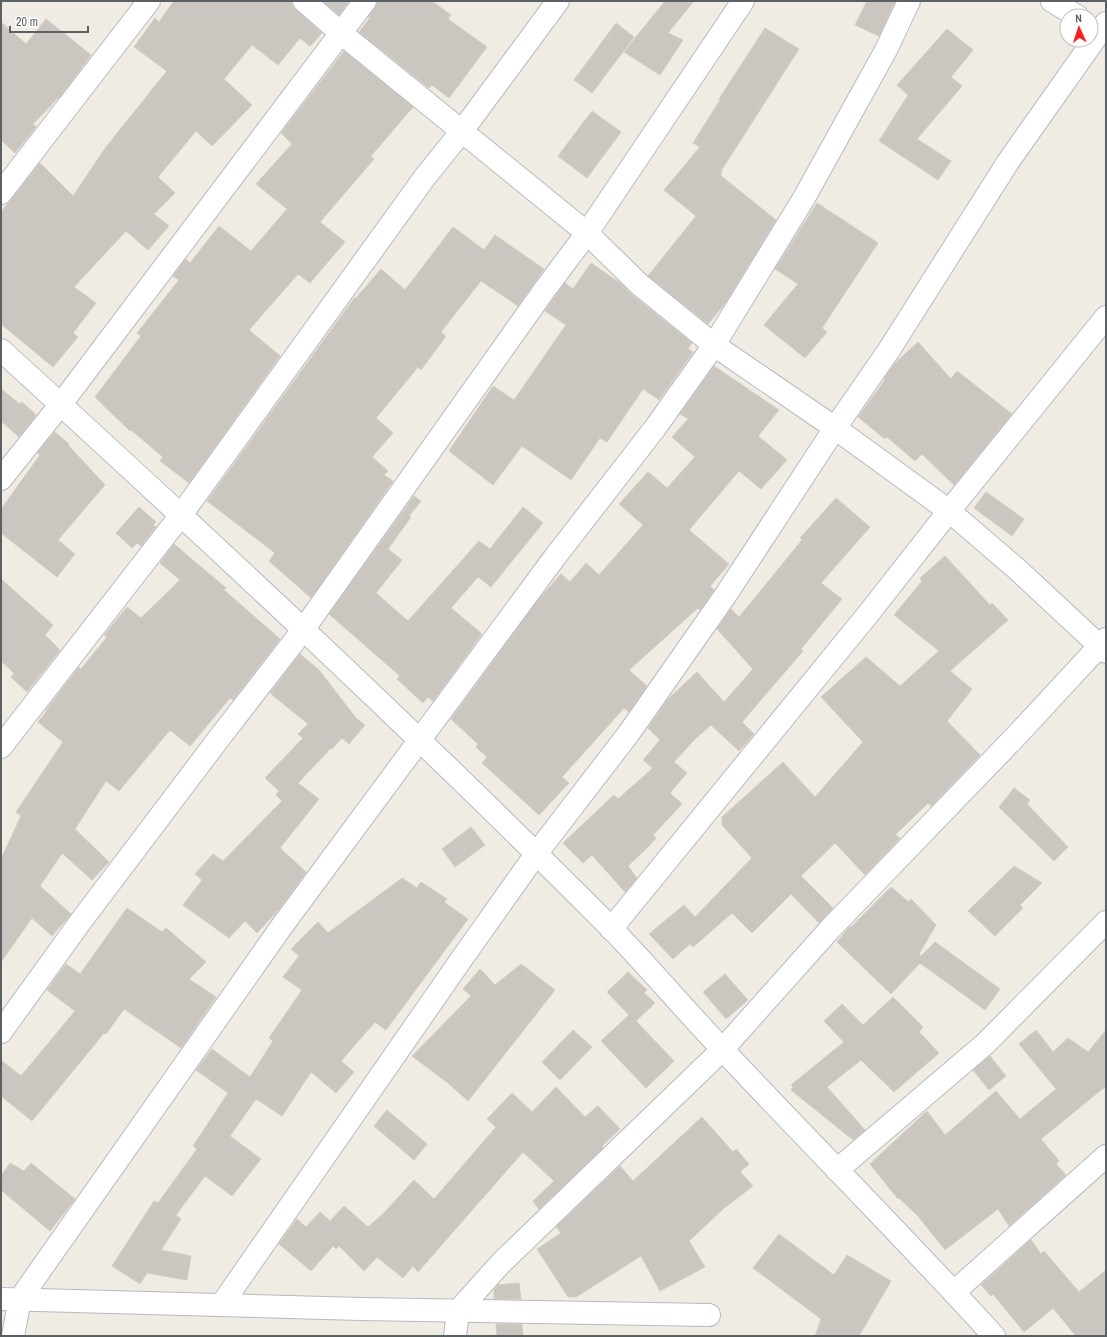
<svg xmlns="http://www.w3.org/2000/svg" width="1107" height="1337" font-family="'Archivo Narrow',sans-serif">
<rect width="100%" height="100%" fill="#f0ece3"/>
<g fill="#cbc6c0" stroke="#d5cdc1">
<path d="M 174,1 L 292,1 L 292,5 L 296,10 L 322,33 L 310,46 L 300,38 L 278,65 L 252,45 L 224,79 L 252,105 L 212,146 L 196,131 L 158,177 L 175,193 L 154,214 L 169,226 L 148,250 L 126,231 L 74,287 L 96,303 L 73,333 L 78,337 L 53,367 L 1,324 L 1,212 L 40,163 L 73,196 L 106,147 L 167,71 L 134,47 L 155,18 L 159,22 Z"/>
<path d="M 323,1 L 349,1 L 339,15 Z"/>
<path d="M 377,1 L 432,1 L 451,15 L 448,19 L 487,47 L 449,98 L 432,85 L 429,88 L 359,32 L 370,18 L 368,17 L 375,8 Z"/>
<path d="M 665,1 L 694,1 L 668,33 L 683,40 L 660,75 L 624,52 Z"/>
<path d="M 867,1 L 895,1 L 879,36 L 855,25 Z"/>
<path d="M 46,19 L 91,55 L 62,94 L 33,124 L 36,127 L 15,153 L 1,140 L 1,22 L 26,44 Z"/>
<path d="M 616,23 L 634,37 L 592,93 L 574,80 Z"/>
<path d="M 765,28 L 799,49 L 721,171 L 722,172 L 720,175 L 776,220 L 726,302 L 708,324 L 648,276 L 696,216 L 664,190 L 700,147 L 693,143 L 720,100 L 719,99 Z"/>
<path d="M 947,29 L 973,50 L 951,77 L 962,86 L 917,139 L 951,161 L 938,180 L 879,141 L 908,95 L 897,85 Z"/>
<path d="M 344,51 L 413,107 L 371,156 L 374,159 L 320,222 L 345,242 L 310,283 L 298,274 L 249,330 L 280,356 L 189,483 L 160,461 L 163,457 L 131,430 L 130,431 L 95,397 L 141,336 L 137,333 L 179,280 L 173,276 L 186,259 L 190,263 L 219,226 L 251,251 L 287,209 L 256,184 L 292,144 L 281,133 Z"/>
<path d="M 592,111 L 621,132 L 587,178 L 558,156 Z"/>
<path d="M 817,203 L 878,243 L 822,328 L 827,332 L 805,358 L 764,325 L 798,284 L 775,269 Z"/>
<path d="M 453,227 L 484,250 L 495,235 L 544,269 L 518,306 L 481,281 L 441,332 L 446,336 L 421,370 L 418,367 L 376,418 L 393,433 L 372,457 L 388,471 L 384,475 L 393,481 L 311,598 L 269,561 L 275,553 L 207,501 L 355,297 L 356,298 L 381,269 L 405,290 Z"/>
<path d="M 591,263 L 620,283 L 631,294 L 692,343 L 688,349 L 693,352 L 659,400 L 643,389 L 607,442 L 600,438 L 571,480 L 522,446 L 493,485 L 449,451 L 493,386 L 514,400 L 566,325 L 545,311 L 565,283 L 573,289 Z"/>
<path d="M 918,342 L 951,379 L 957,371 L 1012,414 L 954,485 L 922,454 L 915,461 L 887,437 L 885,439 L 858,417 L 885,380 L 884,379 L 895,363 Z"/>
<path d="M 714,366 L 779,410 L 758,436 L 787,460 L 761,489 L 739,471 L 689,530 L 729,564 L 710,586 L 714,590 L 700,610 L 698,608 L 629,670 L 647,686 L 629,712 L 624,708 L 562,777 L 569,783 L 539,815 L 482,763 L 487,757 L 476,747 L 478,744 L 451,719 L 538,600 L 561,574 L 570,582 L 586,563 L 599,575 L 643,525 L 619,504 L 648,472 L 667,488 L 695,457 L 672,437 L 688,419 L 680,414 Z"/>
<path d="M 1,389 L 20,404 L 22,402 L 36,415 L 19,437 L 1,421 Z"/>
<path d="M 55,432 L 69,444 L 68,445 L 105,485 L 58,540 L 75,554 L 57,577 L 1,533 L 1,509 L 40,455 L 37,453 Z"/>
<path d="M 986,492 L 1024,519 L 1012,536 L 974,508 Z"/>
<path d="M 414,496 L 421,501 L 409,516 L 411,517 L 388,549 L 402,560 L 376,593 L 408,621 L 479,541 L 490,549 L 523,507 L 543,523 L 491,587 L 478,577 L 451,608 L 482,634 L 433,701 L 428,697 L 423,703 L 397,679 L 400,676 L 329,614 Z"/>
<path d="M 836,498 L 870,527 L 821,583 L 842,599 L 801,649 L 803,651 L 742,722 L 754,734 L 739,751 L 711,725 L 695,739 L 674,762 L 687,773 L 670,793 L 682,804 L 653,835 L 656,838 L 649,846 L 628,866 L 637,878 L 625,892 L 592,855 L 583,863 L 563,843 L 614,795 L 618,799 L 653,768 L 643,760 L 660,740 L 648,728 L 668,699 L 697,672 L 724,702 L 753,669 L 717,629 L 731,609 L 739,617 L 802,540 L 800,538 Z"/>
<path d="M 139,507 L 156,522 L 153,525 L 156,527 L 141,546 L 137,543 L 132,548 L 116,533 Z"/>
<path d="M 174,544 L 226,588 L 224,590 L 280,639 L 233,700 L 230,698 L 190,746 L 170,730 L 119,791 L 106,781 L 75,829 L 109,862 L 92,880 L 62,853 L 40,886 L 71,914 L 52,936 L 32,918 L 1,962 L 1,859 L 21,816 L 16,812 L 63,742 L 38,722 L 47,711 L 46,710 L 79,667 L 81,669 L 107,637 L 104,635 L 127,607 L 141,618 L 180,580 L 160,563 Z"/>
<path d="M 945,556 L 990,605 L 992,603 L 1008,620 L 950,671 L 972,689 L 947,721 L 980,755 L 931,806 L 928,803 L 895,835 L 900,838 L 865,875 L 835,843 L 801,876 L 833,908 L 819,923 L 791,894 L 752,933 L 732,913 L 693,947 L 690,944 L 673,959 L 649,934 L 684,905 L 695,917 L 752,858 L 722,825 L 722,817 L 783,762 L 815,797 L 863,742 L 821,697 L 866,657 L 900,686 L 939,651 L 894,615 L 922,581 L 920,578 Z"/>
<path d="M 1,579 L 53,625 L 45,635 L 60,650 L 27,692 L 11,677 L 14,673 L 1,661 Z"/>
<path d="M 300,654 L 319,670 L 356,718 L 365,725 L 349,744 L 342,738 L 332,749 L 331,748 L 298,783 L 319,799 L 280,848 L 306,872 L 280,908 L 257,933 L 245,921 L 229,938 L 183,905 L 202,880 L 195,874 L 213,854 L 223,861 L 282,801 L 276,795 L 279,791 L 265,778 L 303,738 L 298,734 L 308,724 L 270,693 Z"/>
<path d="M 1014,788 L 1030,800 L 1027,804 L 1068,847 L 1054,861 L 999,807 Z"/>
<path d="M 471,827 L 485,845 L 455,867 L 442,849 Z"/>
<path d="M 1014,866 L 1042,883 L 1020,905 L 1023,908 L 995,936 L 968,911 Z"/>
<path d="M 402,878 L 417,888 L 421,882 L 447,899 L 444,902 L 468,919 L 386,1030 L 375,1022 L 341,1061 L 354,1072 L 336,1093 L 311,1072 L 282,1116 L 256,1099 L 230,1136 L 261,1159 L 232,1196 L 205,1176 L 176,1215 L 181,1219 L 161,1250 L 191,1256 L 187,1280 L 147,1273 L 140,1284 L 112,1266 L 154,1201 L 158,1203 L 197,1149 L 193,1146 L 228,1093 L 196,1070 L 212,1049 L 250,1077 L 273,1041 L 269,1038 L 302,990 L 283,977 L 299,956 L 291,949 L 318,922 L 328,933 Z"/>
<path d="M 891,887 L 909,902 L 911,899 L 936,925 L 919,954 L 921,956 L 935,942 L 1000,989 L 985,1010 L 920,963 L 891,994 L 837,942 L 850,926 L 851,927 Z"/>
<path d="M 127,908 L 162,932 L 166,928 L 206,962 L 189,979 L 216,997 L 181,1048 L 124,1009 L 106,1034 L 104,1033 L 32,1121 L 1,1096 L 1,1060 L 21,1076 L 75,1011 L 47,990 L 66,964 L 80,974 Z"/>
<path d="M 521,964 L 555,990 L 468,1101 L 448,1083 L 412,1056 L 471,996 L 463,989 L 480,969 L 495,985 Z"/>
<path d="M 628,972 L 647,990 L 644,993 L 655,1003 L 636,1021 L 674,1061 L 646,1088 L 601,1041 L 629,1015 L 607,992 Z"/>
<path d="M 725,974 L 748,1000 L 726,1019 L 703,992 Z"/>
<path d="M 893,997 L 923,1027 L 919,1032 L 939,1053 L 894,1092 L 861,1060 L 827,1087 L 865,1130 L 853,1140 L 791,1090 L 793,1087 L 791,1085 L 844,1042 L 824,1021 L 842,1004 L 863,1025 Z"/>
<path d="M 573,1030 L 592,1047 L 560,1080 L 542,1062 Z"/>
<path d="M 1036,1030 L 1053,1052 L 1068,1038 L 1088,1052 L 1106,1030 L 1106,1086 L 1041,1139 L 1059,1161 L 1056,1164 L 1066,1175 L 1009,1226 L 998,1209 L 945,1250 L 918,1216 L 899,1198 L 898,1199 L 870,1164 L 927,1111 L 945,1135 L 996,1091 L 1020,1119 L 1056,1089 L 1019,1044 Z"/>
<path d="M 990,1056 L 1006,1076 L 989,1090 L 973,1070 Z"/>
<path d="M 556,1087 L 585,1117 L 598,1106 L 620,1129 L 602,1146 L 603,1148 L 539,1209 L 533,1201 L 554,1181 L 523,1152 L 418,1272 L 413,1266 L 403,1278 L 377,1257 L 364,1271 L 339,1246 L 336,1249 L 333,1246 L 311,1271 L 279,1244 L 297,1219 L 306,1227 L 320,1212 L 330,1221 L 344,1206 L 368,1227 L 384,1213 L 414,1180 L 434,1199 L 496,1127 L 487,1119 L 512,1093 L 532,1112 Z"/>
<path d="M 387,1110 L 427,1144 L 414,1160 L 374,1126 Z"/>
<path d="M 702,1117 L 733,1152 L 736,1149 L 749,1164 L 740,1172 L 753,1186 L 723,1209 L 689,1241 L 705,1267 L 660,1291 L 641,1256 L 576,1297 L 568,1297 L 537,1249 L 561,1233 L 556,1227 L 620,1166 L 633,1181 Z"/>
<path d="M 10,1163 L 24,1171 L 31,1163 L 75,1199 L 50,1231 L 1,1190 L 1,1176 Z"/>
<path d="M 779,1234 L 834,1275 L 847,1255 L 891,1281 L 859,1336 L 815,1336 L 821,1319 L 753,1268 Z"/>
<path d="M 1031,1240 L 1041,1254 L 1044,1251 L 1079,1292 L 1106,1270 L 1106,1336 L 1076,1336 L 1053,1308 L 1024,1332 L 993,1294 L 991,1296 L 981,1285 Z"/>
<path d="M 519,1283 L 521,1299 L 494,1299 L 494,1290 L 498,1285 Z"/>
<path d="M 496,1324 L 522,1324 L 523,1336 L 497,1336 Z"/>
</g>
<g fill="none" stroke-linecap="round" stroke-linejoin="round">
<g stroke="#b6babf" stroke-width="24">
<g id="minor">
<path d="M 304,1 L 341,33 L 587,233 L 639,284 L 714,345 L 835,428 L 949,511 L 1018,570 L 1106,652"/>
<path d="M 1052,1 L 1077,16"/>
<path d="M 1,193 L 149,1"/>
<path d="M 1,350 C 207,538 412,728 609,926 C 648,966 684,1009 723,1050 C 813,1146 906,1239 994,1336"/>
<path d="M 1,479 L 61,404 L 365,1"/>
<path d="M 1,747 L 181,515 L 425,177 L 462,131 L 558,1"/>
<path d="M 611,929 L 869,613 L 949,511 L 1106,317"/>
<path d="M 1,1032 L 81,921 L 220,737 L 303,630 L 543,292 L 587,233 L 743,1"/>
<path d="M 837,1170 L 985,1044 L 1106,922"/>
<path d="M 954,1292 L 1106,1156"/>
<path d="M 1,1299 L 360,1309 L 709,1315"/>
<path d="M 222,1304 L 463,957 L 536,854 L 629,733 L 727,593 L 835,428 L 889,350 L 1008,162 L 1106,23"/>
<path d="M 13,1336 L 20,1299 L 282,926 L 555,557 L 655,428 L 714,345 L 804,198 L 886,50 L 909,1"/>
<path d="M 455,1336 L 458,1311 L 501,1263 L 722,1050 L 830,929 L 1018,734 L 1106,639"/>
</g>
</g>
<use href="#minor" stroke="#fff" stroke-width="22"/>
</g>
<rect width="1107" height="1337" fill="none" stroke="#5b6065" stroke-width="4"/>
<g transform="translate(1079 28) rotate(357)"><circle r="19" fill="#ffffff" stroke="#bdbfc1"/>
<path d="M0-3L7 15L0 10L-7 15Z" fill="#fb1d1d"/>
<text y="-6" font-size="11" font-weight="bold" text-anchor="middle" fill="#5b6065">N</text>
</g>
<path d="M10 26v6h78v-6" fill="none" stroke="#5b6065" stroke-width="2"/>
<text x="16" y="26" font-size="12" fill="#5b6065" stroke="#ffffff" stroke-width="3" paint-order="stroke">20 m</text>
</svg>
